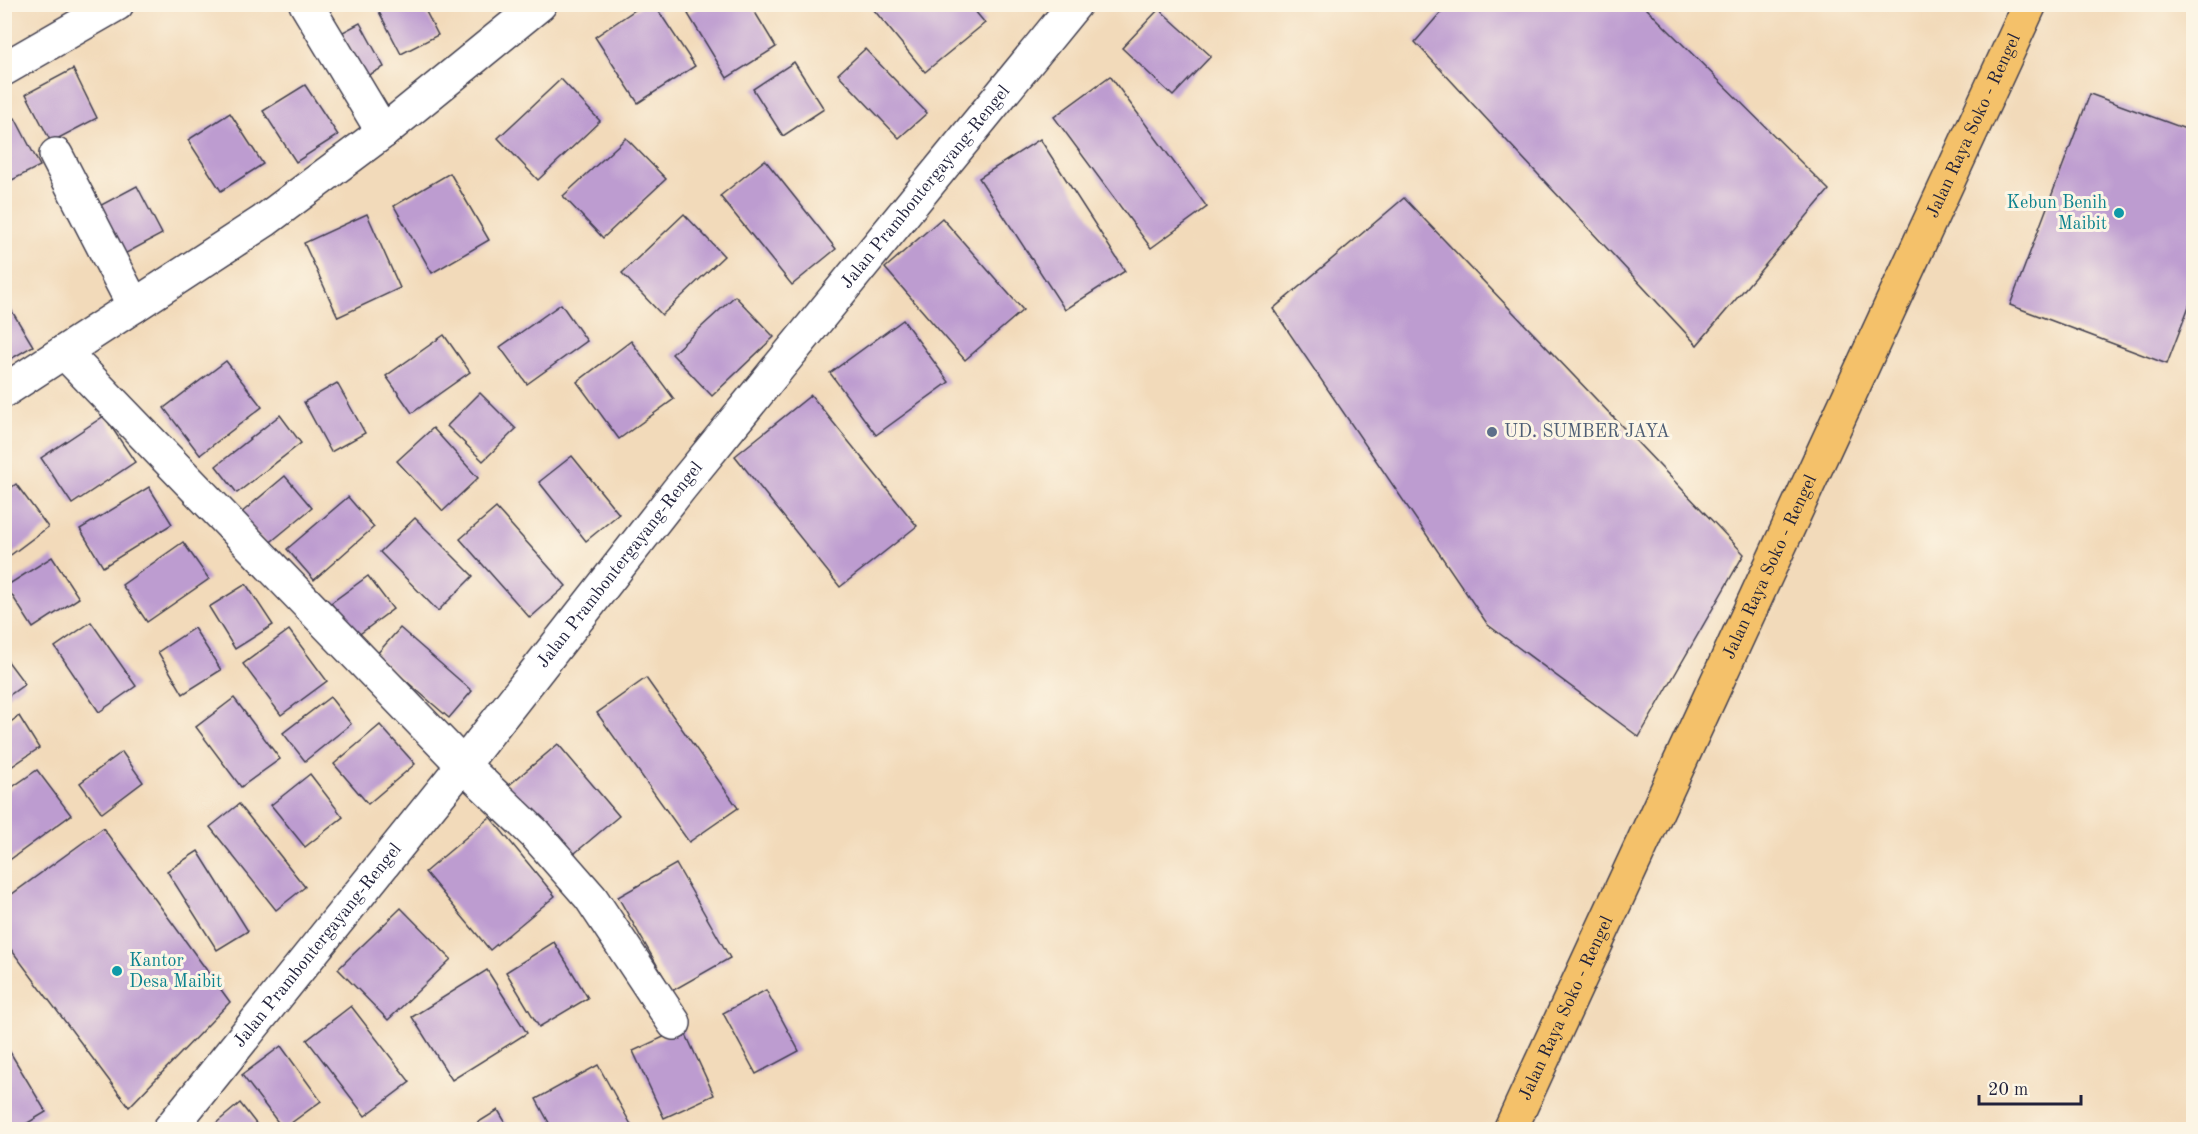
<svg xmlns="http://www.w3.org/2000/svg" width="2198" height="1134" font-family="'Old Standard TT',serif">
<rect width="100%" height="100%" fill="#fcf5e5"/>
<filter id="ink" filterUnits="userSpaceOnUse"><feTurbulence type="fractalNoise" baseFrequency=".0167" numOctaves="2"/><feDisplacementMap in="SourceGraphic" scale="12" xChannelSelector="R" yChannelSelector="G"/><feConvolveMatrix kernelMatrix="1 2 1 2 8 2 1 2 1" color-interpolation-filters="sRGB"/></filter>
<filter id="wash" filterUnits="userSpaceOnUse"><feTurbulence type="fractalNoise" baseFrequency=".008" numOctaves="4" result="noise"/><feDisplacementMap in="SourceGraphic" scale="24" xChannelSelector="R" yChannelSelector="G"/><feGaussianBlur stdDeviation="1.35" result="paint"/><feColorMatrix in="noise" values="0 0 0 0 0 0 0 0 0 0 0 0 0 0 0 0 0 1.4 0 .05"/><feComposite in="paint" operator="in"/></filter>
<g filter="url(#wash)">
<rect width="100%" height="100%" fill="#f2daba"/>
<g id="blocks">
<g fill="#bd9cd0">
<path d="M 383,4 L 422,4 L 438,35 L 401,54 L 377,8 Z"/>
<path d="M 644,4 L 654,4 L 695,66 L 638,103 L 595,37 Z"/>
<path d="M 703,4 L 750,4 L 776,47 L 727,78 L 688,14 Z"/>
<path d="M 869,4 L 969,4 L 985,23 L 925,72 Z"/>
<path d="M 1448,4 L 1642,4 L 1829,190 L 1697,345 L 1415,42 Z"/>
<path d="M 1159,9 L 1211,56 L 1173,96 L 1122,48 Z"/>
<path d="M 360,23 L 384,67 L 365,77 L 341,33 Z"/>
<path d="M 865,49 L 927,113 L 899,138 L 838,74 Z"/>
<path d="M 794,62 L 824,109 L 783,136 L 753,89 Z"/>
<path d="M 73,69 L 97,118 L 51,142 L 26,94 Z"/>
<path d="M 1110,76 L 1207,207 L 1151,248 L 1054,117 Z"/>
<path d="M 561,79 L 600,121 L 538,180 L 498,138 Z"/>
<path d="M 305,85 L 338,135 L 296,162 L 263,111 Z"/>
<path d="M 2090,94 L 2194,132 L 2194,293 L 2167,364 L 2010,305 Z"/>
<path d="M 230,113 L 263,164 L 221,191 L 188,140 Z"/>
<path d="M 15,118 L 40,166 L 4,184 L 4,123 Z"/>
<path d="M 626,138 L 666,179 L 603,238 L 563,196 Z"/>
<path d="M 1040,139 L 1125,271 L 1065,310 L 979,178 Z"/>
<path d="M 765,160 L 836,249 L 792,285 L 720,196 Z"/>
<path d="M 450,173 L 489,240 L 432,273 L 394,206 Z"/>
<path d="M 137,186 L 162,234 L 115,259 L 90,211 Z"/>
<path d="M 1404,198 L 1744,554 L 1639,737 L 1488,625 L 1273,309 Z"/>
<path d="M 367,214 L 400,288 L 338,317 L 304,243 Z"/>
<path d="M 684,214 L 724,256 L 662,315 L 622,273 Z"/>
<path d="M 942,218 L 1023,310 L 965,360 L 885,268 Z"/>
<path d="M 735,296 L 774,337 L 712,396 L 672,354 Z"/>
<path d="M 4,298 L 33,346 L 4,363 Z"/>
<path d="M 561,304 L 587,341 L 527,384 L 500,347 Z"/>
<path d="M 903,320 L 949,382 L 876,435 L 830,373 Z"/>
<path d="M 444,335 L 470,372 L 412,413 L 386,376 Z"/>
<path d="M 631,341 L 674,399 L 619,439 L 577,382 Z"/>
<path d="M 226,361 L 262,407 L 200,455 L 164,408 Z"/>
<path d="M 337,383 L 365,433 L 331,452 L 304,402 Z"/>
<path d="M 480,393 L 516,429 L 483,461 L 447,426 Z"/>
<path d="M 811,395 L 917,526 L 840,587 L 735,456 Z"/>
<path d="M 280,415 L 301,443 L 237,493 L 216,466 Z"/>
<path d="M 104,416 L 135,462 L 72,504 L 41,458 Z"/>
<path d="M 433,428 L 478,478 L 443,511 L 397,461 Z"/>
<path d="M 572,456 L 619,514 L 586,541 L 539,482 Z"/>
<path d="M 285,476 L 312,508 L 267,545 L 240,514 Z"/>
<path d="M 16,484 L 48,527 L 4,560 L 4,493 Z"/>
<path d="M 149,487 L 172,524 L 103,567 L 80,529 Z"/>
<path d="M 348,497 L 374,527 L 314,580 L 287,549 Z"/>
<path d="M 496,508 L 566,586 L 530,618 L 460,539 Z"/>
<path d="M 415,518 L 473,576 L 438,611 L 380,552 Z"/>
<path d="M 183,542 L 209,579 L 147,622 L 122,585 Z"/>
<path d="M 52,557 L 79,598 L 33,628 L 6,586 Z"/>
<path d="M 368,576 L 393,609 L 357,636 L 331,603 Z"/>
<path d="M 246,584 L 273,625 L 235,649 L 209,607 Z"/>
<path d="M 91,622 L 136,686 L 99,712 L 55,647 Z"/>
<path d="M 194,628 L 221,670 L 183,694 L 158,652 Z"/>
<path d="M 400,628 L 472,691 L 449,718 L 376,655 Z"/>
<path d="M 289,630 L 327,681 L 281,715 L 243,664 Z"/>
<path d="M 4,656 L 25,684 L 4,699 Z"/>
<path d="M 646,678 L 738,808 L 689,842 L 597,713 Z"/>
<path d="M 330,697 L 351,724 L 305,761 L 283,733 Z"/>
<path d="M 234,698 L 280,759 L 241,787 L 196,727 Z"/>
<path d="M 19,716 L 39,748 L 5,771 L 5,726 Z"/>
<path d="M 380,725 L 415,764 L 368,804 L 334,764 Z"/>
<path d="M 558,744 L 619,816 L 563,863 L 502,791 Z"/>
<path d="M 122,752 L 143,782 L 102,813 L 80,783 Z"/>
<path d="M 37,770 L 71,815 L 4,864 L 4,793 Z"/>
<path d="M 310,774 L 343,817 L 305,847 L 271,805 Z"/>
<path d="M 239,804 L 305,887 L 276,910 L 210,827 Z"/>
<path d="M 490,817 L 555,896 L 490,950 L 425,872 Z"/>
<path d="M 103,828 L 230,1002 L 129,1107 L 4,940 L 4,900 Z"/>
<path d="M 198,851 L 248,931 L 217,950 L 167,871 Z"/>
<path d="M 676,864 L 730,958 L 672,991 L 618,897 Z"/>
<path d="M 401,908 L 451,959 L 388,1020 L 338,969 Z"/>
<path d="M 554,942 L 588,998 L 539,1027 L 506,972 Z"/>
<path d="M 487,970 L 527,1033 L 452,1080 L 412,1017 Z"/>
<path d="M 766,990 L 799,1051 L 756,1074 L 723,1013 Z"/>
<path d="M 351,1006 L 410,1082 L 365,1116 L 307,1040 Z"/>
<path d="M 683,1028 L 714,1095 L 664,1118 L 633,1051 Z"/>
<path d="M 4,1042 L 46,1112 L 16,1130 L 4,1130 Z"/>
<path d="M 281,1046 L 321,1101 L 283,1129 L 242,1075 Z"/>
<path d="M 598,1065 L 634,1130 L 553,1130 L 536,1099 Z"/>
<path d="M 240,1103 L 261,1130 L 208,1130 Z"/>
<path d="M 498,1110 L 510,1130 L 466,1130 Z"/>
</g>
</g>
</g>
<g filter="url(#ink)">
<use href="#blocks" fill-opacity="0" stroke="#413e4e" stroke-width="1.5"/>
<g fill="none" stroke-linecap="round" stroke-linejoin="round">
<g stroke="#413e4e" stroke-width="36">
<g id="minor">
<path d="M 306,4 L 383,132"/>
<path d="M 4,69 L 117,4"/>
<path d="M 56,155 L 134,306"/>
<path d="M 64,352 L 463,765 L 535,834 L 591,898 L 674,1023"/>
<path d="M 4,391 L 264,221 L 383,132 L 540,4"/>
</g>
</g>
<g stroke="#413e4e" stroke-width="36">
<g id="tertiary">
<path id="s1" d="M 169,1130 L 463,765 L 680,488 L 1075,4"/>
</g>
</g>
<g stroke="#413e4e" stroke-width="36">
<g id="primary">
<path id="s2" d="M 1510,1130 L 2030,4"/>
</g>
</g>
<use href="#minor" stroke="#fff" stroke-width="33"/>
<use href="#tertiary" stroke="#fff" stroke-width="33"/>
<use href="#primary" stroke="#f4c16b" stroke-width="33"/>
</g>
</g>
<g fill="#0f9aa8" stroke="#fcf5e5" stroke-width="2">
<circle cx="2119" cy="213" r="6"/>
<circle cx="117" cy="971" r="6"/>
</g>
<circle fill="#5c6f8a" stroke="#fcf5e5" stroke-width="2" cx="1492" cy="432" r="6"/>
<g text-anchor="middle" dominant-baseline="central" stroke-width="6" stroke-linejoin="round" paint-order="stroke">
<g font-size="18" fill="#22223b" stroke="#fcf5e5">
<text stroke="none"><textPath href="#s2" startOffset="1106">Jalan Raya Soko - Rengel</textPath></text>
<text stroke="none"><textPath href="#s1" startOffset="1209">Jalan Prambontergayang-Rengel</textPath></text>
<text stroke="none"><textPath href="#s1" startOffset="723">Jalan Prambontergayang-Rengel</textPath></text>
<text stroke="none"><textPath href="#s2" startOffset="620">Jalan Raya Soko - Rengel</textPath></text>
<text stroke="none"><textPath href="#s1" startOffset="237">Jalan Prambontergayang-Rengel</textPath></text>
<text stroke="none"><textPath href="#s2" startOffset="134">Jalan Raya Soko - Rengel</textPath></text>
</g>
<g font-size="18" fill="#0d838f" stroke="#fcf5e5" text-anchor="end">
<text x="2107" y="203">Kebun Benih<tspan x="2107" dy="21">Maibit</tspan></text>
<text x="129" y="961" text-anchor="start">Kantor<tspan x="129" dy="21">Desa Maibit</tspan></text>
</g>
<g font-size="18" fill="#4e5e75" stroke="#fcf5e5" text-anchor="start">
<text x="1504" y="432">UD. SUMBER JAYA</text>
</g>
</g>
<rect width="2198" height="1134" fill="none" stroke="#fcf5e5" stroke-width="24"/>
<path d="M1979 1095v9h102v-9" fill="none" stroke="#22223b" stroke-width="3"/>
<text x="1988" y="1095" font-size="18" fill="#22223b" stroke="#fcf5e5" stroke-width="4.5" paint-order="stroke">20 m</text>
</svg>
